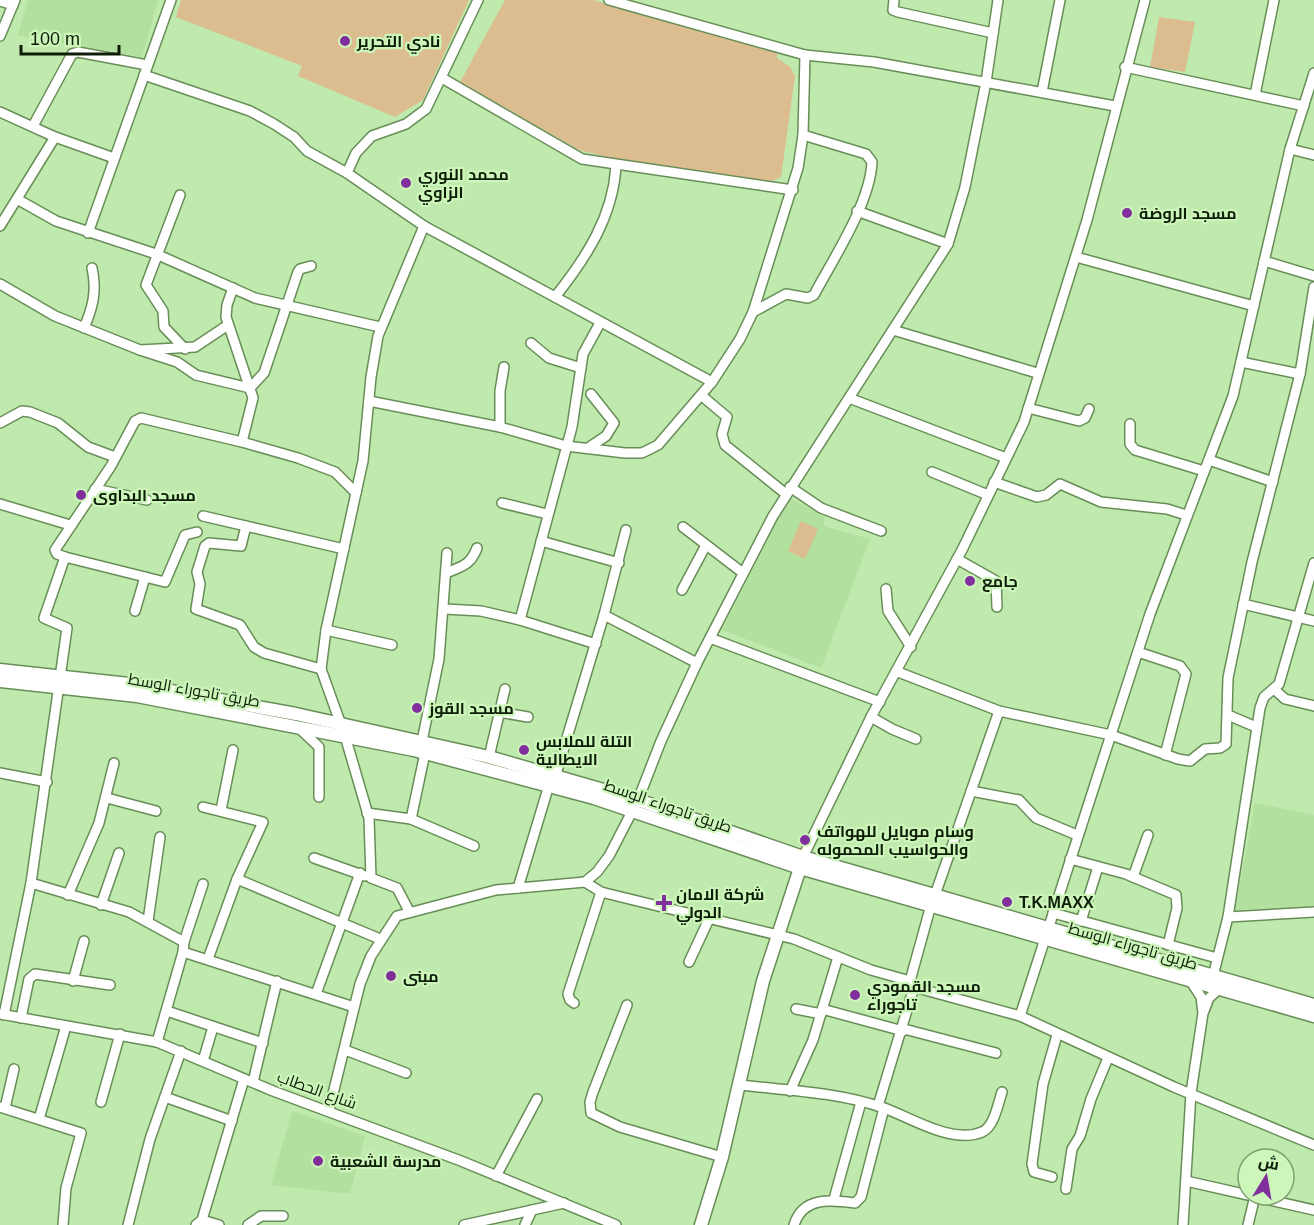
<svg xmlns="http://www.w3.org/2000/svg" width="1314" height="1225" font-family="Helvetica,Cairo,sans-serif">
<rect width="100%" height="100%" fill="#bfe9ad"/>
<g fill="#b2e09e">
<path d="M 28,0 L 158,0 L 142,57 L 18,35 Z"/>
<path d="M 789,498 L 825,517 L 823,526 L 870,539 L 821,668 L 722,630 Z"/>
<path d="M 1255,803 L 1314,815 L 1314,907 L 1235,910 Z"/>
<path d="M 292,1111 L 365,1136 L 350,1194 L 271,1185 Z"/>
</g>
<g fill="#dcbd90">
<path d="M 181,0 L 469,0 L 423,100 L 395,117 L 298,76 L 302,66 L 176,17 Z"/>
<path d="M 505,0 L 593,0 L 777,53 L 777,58 L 790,67 L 795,76 L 781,177 L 772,181 L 632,163 L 579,150 L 460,82 Z"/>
<path d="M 1159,17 L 1195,22 L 1185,72 L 1150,67 Z"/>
<path d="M 801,521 L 818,529 L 805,559 L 788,551 Z"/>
</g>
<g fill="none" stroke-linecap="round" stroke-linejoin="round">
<g stroke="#688e57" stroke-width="12">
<g id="minor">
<path d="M 609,0 L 805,55 L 874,62 L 1115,106"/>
<path d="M 894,0 L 893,10 L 898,12 L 993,33"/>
<path d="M 0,1 L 13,5"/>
<path d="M 0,36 L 15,0"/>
<path d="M 1125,67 L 1304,106"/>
<path d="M 144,75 L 250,111 L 274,124 L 294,137 L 307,151 L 347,173 L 424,226 L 555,297"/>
<path d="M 442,78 L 582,159 L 793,190"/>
<path d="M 1042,92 L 1060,0"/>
<path d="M 1255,95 L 1274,0"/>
<path d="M 0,112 L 55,137 L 114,158"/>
<path d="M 33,126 L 72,54 L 78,52 L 147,65"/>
<path d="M 1290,149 L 1314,155"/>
<path d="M 616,166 C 613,217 586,258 555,297 L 712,382"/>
<path d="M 347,173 L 356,153 L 372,136 L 406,124 L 426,109 L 478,0"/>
<path d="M 180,195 L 146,285 L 163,311 L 164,327 L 185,349"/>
<path d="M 17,199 L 56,221 L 156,254 L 255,298 L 380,327"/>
<path d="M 857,211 L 948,244"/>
<path d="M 0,226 L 55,137"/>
<path d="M 88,233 L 171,0"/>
<path d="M 1076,257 L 1254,306"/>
<path d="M 1264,261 L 1314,276"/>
<path d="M 0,284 L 55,316 L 140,350 L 195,347 L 228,325"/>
<path d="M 233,288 L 227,305 L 226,317 L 253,398 L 242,442"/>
<path d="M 753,312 L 786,294 L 808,298 L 814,295 C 833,259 870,204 872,162 L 866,154 L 803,135"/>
<path d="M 84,328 C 93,307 97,291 92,268"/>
<path d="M 893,330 L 1037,373"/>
<path d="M 531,343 L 549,358 L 581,368"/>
<path d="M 140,350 L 177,362 L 196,375 L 250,388 L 264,373 L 298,272 L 300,269 L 311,266"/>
<path d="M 1241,362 L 1300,374"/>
<path d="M 702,396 L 727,417 L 722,434 L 725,445 L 786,494"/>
<path d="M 849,398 L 1006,458"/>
<path d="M 369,401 L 500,427 L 566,446 L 625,453 L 642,453 L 658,445 L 712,382 L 740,339 L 753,312 L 798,168 L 803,135 L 805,55"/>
<path d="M 1028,408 L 1079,421 L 1085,418 L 1089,409"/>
<path d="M 0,423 L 22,411 L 30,412 L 58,423 L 88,447 L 115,457"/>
<path d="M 1130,424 L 1130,444 L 1135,450 L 1204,471"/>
<path d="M 500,427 L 500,391 L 504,367"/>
<path d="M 588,448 L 606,436 L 614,423 L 591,394"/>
<path d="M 1209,460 L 1273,482"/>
<path d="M 932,472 L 988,495"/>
<path d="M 994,482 L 1037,497 L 1046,495 L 1060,484 L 1101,502 L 1167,509 L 1186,515"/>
<path d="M 790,487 L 821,508 L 881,531"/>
<path d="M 95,489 L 147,500"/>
<path d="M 502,503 L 547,514"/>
<path d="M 0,504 L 70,525"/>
<path d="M 203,516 L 344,549"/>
<path d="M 246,526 L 241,546 L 209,543 L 205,546 L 197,572 L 200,584 L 196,609 L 240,625 L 254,647 L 264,653 L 321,669"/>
<path d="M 683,527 L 743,573"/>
<path d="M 541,541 L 619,563"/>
<path d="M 65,557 L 165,582 L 185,535 L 197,532"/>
<path d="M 957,559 L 996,581 L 997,607"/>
<path d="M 446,573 C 462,566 470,566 477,548"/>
<path d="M 886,589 L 888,611 L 911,647"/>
<path d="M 682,590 L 706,545"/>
<path d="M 1243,604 L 1314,621"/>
<path d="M 445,609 L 481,611 L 520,620 L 596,644"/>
<path d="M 135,611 L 145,577"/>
<path d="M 604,615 L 626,530"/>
<path d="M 520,620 L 572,427 L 583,354 L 600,323"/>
<path d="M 326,630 L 392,645"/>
<path d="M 710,638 L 880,702"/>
<path d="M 1138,652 L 1180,666 L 1186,674 L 1165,755"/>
<path d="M 898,672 L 999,711 L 1111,735 L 1178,759 L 1190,761 L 1205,749 L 1220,748 L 1226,744 L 1228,678 L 1252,562 L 1300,374 L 1314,287"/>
<path d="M 1275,690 L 1285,699 L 1314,706"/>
<path d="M 499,712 L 528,717"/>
<path d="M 1228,715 L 1256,727"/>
<path d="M 871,717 L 892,729 L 916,739"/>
<path d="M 301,730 L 319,747 L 319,797"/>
<path d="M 422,741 L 439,659 L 447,553"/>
<path d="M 489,757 L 505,689"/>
<path d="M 0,773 L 47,782"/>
<path d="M 556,774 L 604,615 L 697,663"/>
<path d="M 971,791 L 1019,800 L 1036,818 L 1077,835"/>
<path d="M 107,798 L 156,811"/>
<path d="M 203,807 L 263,822 L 237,879 L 208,959"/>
<path d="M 221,810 L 233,750"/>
<path d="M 367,813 L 411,819 L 474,846"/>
<path d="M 411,819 L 425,753"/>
<path d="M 803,857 L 871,717 L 962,550 L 1024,422 L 1087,220 L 1145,0"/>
<path d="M 314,858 L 365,876"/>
<path d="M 1070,859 L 1126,874 L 1176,895 L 1177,908 L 1168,945"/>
<path d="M 1133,877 L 1148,835"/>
<path d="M 237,879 L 380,939"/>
<path d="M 585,882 L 601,892 L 617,896 L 794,939 L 871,970 L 910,981 L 914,987 L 1020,1016 L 1174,1087 L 1314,1145"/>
<path d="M 31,883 L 129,912 L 184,942"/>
<path d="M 518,888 L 549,785"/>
<path d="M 68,895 L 99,823 L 114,763"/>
<path d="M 935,895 L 999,711"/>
<path d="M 101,905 L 119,853"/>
<path d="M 409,911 L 397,888 L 371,878 L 369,818 L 345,736 L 321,669 L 326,630 L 363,461 L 371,377 L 378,336 L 424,226"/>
<path d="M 1053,913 L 1217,958"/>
<path d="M 1228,917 L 1260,708 L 1264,697 L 1279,684 L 1314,563"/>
<path d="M 148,921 L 160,837"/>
<path d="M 1081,921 L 1098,867"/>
<path d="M 183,952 L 354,1007"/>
<path d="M 689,962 L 709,919"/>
<path d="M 1213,976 L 1228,917 L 1314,912"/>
<path d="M 73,981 L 84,941"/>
<path d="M 910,981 L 931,905"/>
<path d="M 316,994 L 360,873"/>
<path d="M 574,1003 L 570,1000 L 568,994 L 601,892"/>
<path d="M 627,1005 L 593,1092 L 590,1102 L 591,1113 L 620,1127 L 722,1157"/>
<path d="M 796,1009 L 821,1014"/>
<path d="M 822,1009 L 903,1031"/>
<path d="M 167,1011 L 263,1043"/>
<path d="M 1204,1011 L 1209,998 L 1219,989"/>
<path d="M 0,1014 L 157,1042 L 273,1091 L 461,1161 L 616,1225"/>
<path d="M 4,1015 L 31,883 L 67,628 L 44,618 L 65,557 L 57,554 L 55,550 L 111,466 L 135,421 L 141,418 L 242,442 L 298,458 L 335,472 L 356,493"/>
<path d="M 1020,1016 L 1150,614 L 1233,396 L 1290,149 L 1314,73"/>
<path d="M 21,1018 L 29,979 L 35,974 L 110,985"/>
<path d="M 904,1029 L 996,1053"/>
<path d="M 157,1042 L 183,952 L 184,942 L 203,884"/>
<path d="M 345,1050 L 406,1073"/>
<path d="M 203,1061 L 213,1027"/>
<path d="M 253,1082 L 277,981"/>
<path d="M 740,1085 C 785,1090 837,1092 881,1107 C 909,1116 951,1145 982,1132 C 994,1127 998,1104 1002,1092"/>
<path d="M 790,1091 L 813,1040 L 838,957"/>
<path d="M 165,1097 L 232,1121"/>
<path d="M 101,1102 L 120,1034"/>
<path d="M 878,1106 L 914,987"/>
<path d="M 0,1107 L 81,1133 L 66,1188 L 63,1225"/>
<path d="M 5,1108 L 14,1069"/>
<path d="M 329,1110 L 360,984 L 371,956 L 397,916 L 496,890 L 585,882 L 597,872 L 609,856 L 638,800 L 661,741 L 697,663 L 773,516 L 948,244 L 965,187 L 986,82 L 998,0"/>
<path d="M 39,1119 L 66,1026"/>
<path d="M 496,1176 L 537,1099"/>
<path d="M 1052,1177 L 1034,1172 L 1032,1164 L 1043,1084 L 1057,1035"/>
<path d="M 1186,1181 L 1314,1210"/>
<path d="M 1066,1189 L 1072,1149 L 1080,1136 L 1091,1099 L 1108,1058"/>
<path d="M 834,1199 L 861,1102"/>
<path d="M 202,1220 L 219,1225"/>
<path d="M 128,1225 L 150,1139 L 181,1051"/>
<path d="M 196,1225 L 202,1220 L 244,1079"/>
<path d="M 248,1225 L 261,1216 L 283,1216"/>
<path d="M 464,1225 L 564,1203"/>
<path d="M 525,1225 L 532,1210"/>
<path d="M 794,1225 C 803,1196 831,1200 855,1203 L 861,1197 L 884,1108"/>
<path d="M 1183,1225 L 1191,1093 L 1203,1013 L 1201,997 L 1190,980"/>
<path d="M 1248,1225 L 1255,1196"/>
</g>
</g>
<g stroke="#688e57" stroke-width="15">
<g id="major">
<path d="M 0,670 L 138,685 L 296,714 L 489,757 L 638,800 L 803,857 L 1314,1005"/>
<path d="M 0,681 L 137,696 L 414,750 L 594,798 L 800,868 L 1314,1016"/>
<path d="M 701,1225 L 722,1157 L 763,981 L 802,862"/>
</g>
</g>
<use href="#minor" stroke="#fff" stroke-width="9"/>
<use href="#major" stroke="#fff" stroke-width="12"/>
</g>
<g fill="#822f9e" stroke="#ccf6ba" stroke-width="2">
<circle cx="345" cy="41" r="6"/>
<circle cx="406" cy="183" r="6"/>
<circle cx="1127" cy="213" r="6"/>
<circle cx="81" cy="495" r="6"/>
<circle cx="970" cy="581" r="6"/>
<circle cx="417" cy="708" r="6"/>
<circle cx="524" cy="750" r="6"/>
<circle cx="805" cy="840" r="6"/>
<circle cx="1007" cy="902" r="6"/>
<path d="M661 894h6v6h6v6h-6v6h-6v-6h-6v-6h6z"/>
<circle cx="391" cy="976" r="6"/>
<circle cx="855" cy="995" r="6"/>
<circle cx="318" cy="1161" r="6"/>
</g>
<g text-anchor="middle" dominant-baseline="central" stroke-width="4.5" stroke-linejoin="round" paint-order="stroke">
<g font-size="16" font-weight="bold" fill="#0e1d07" stroke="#ccf6ba" text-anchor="start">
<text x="357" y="41">نادي التحرير</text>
<text x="418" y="174">محمد النوري<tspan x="418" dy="18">الزاوي</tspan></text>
<text x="1139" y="213">مسجد الروضة</text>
<text x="93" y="495">مسجد البداوى</text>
<text x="982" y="581">جامع</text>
<text x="429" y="708">مسجد القوز</text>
<text x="536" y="741">التلة للملابس<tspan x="536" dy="18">الايطالية</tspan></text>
<text x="817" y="831">وسام موبايل للهواتف<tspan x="817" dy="18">والحواسيب المحموله</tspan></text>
<text x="676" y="894">شركة الامان<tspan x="676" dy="18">الدولي</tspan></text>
<text x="1019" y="902">T.K.MAXX</text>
<text x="403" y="976">مبنى</text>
<text x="867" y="986">مسجد القمودي<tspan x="867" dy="18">تاجوراء</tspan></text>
<text x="330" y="1161">مدرسة الشعبية</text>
</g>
<g font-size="16" fill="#0e1d07" stroke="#ccf6ba">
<text transform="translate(194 690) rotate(10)">طريق تاجوراء الوسط</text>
<text transform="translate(668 806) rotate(19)">طريق تاجوراء الوسط</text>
<text transform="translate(1133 946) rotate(16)">طريق تاجوراء الوسط</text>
<text transform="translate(317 1090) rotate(20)">شارع الحطاب</text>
</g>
</g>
<g transform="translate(1266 1177) rotate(11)"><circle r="28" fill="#ccf6ba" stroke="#809f72" stroke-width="1.5"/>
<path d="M0-4.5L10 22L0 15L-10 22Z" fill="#822f9e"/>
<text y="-9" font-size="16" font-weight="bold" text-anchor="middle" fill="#0e1d07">ش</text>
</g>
<path d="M21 45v9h98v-9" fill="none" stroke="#0e1d07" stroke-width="3"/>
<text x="30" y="45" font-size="18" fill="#0e1d07" stroke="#ccf6ba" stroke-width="4.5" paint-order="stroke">100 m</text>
</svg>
